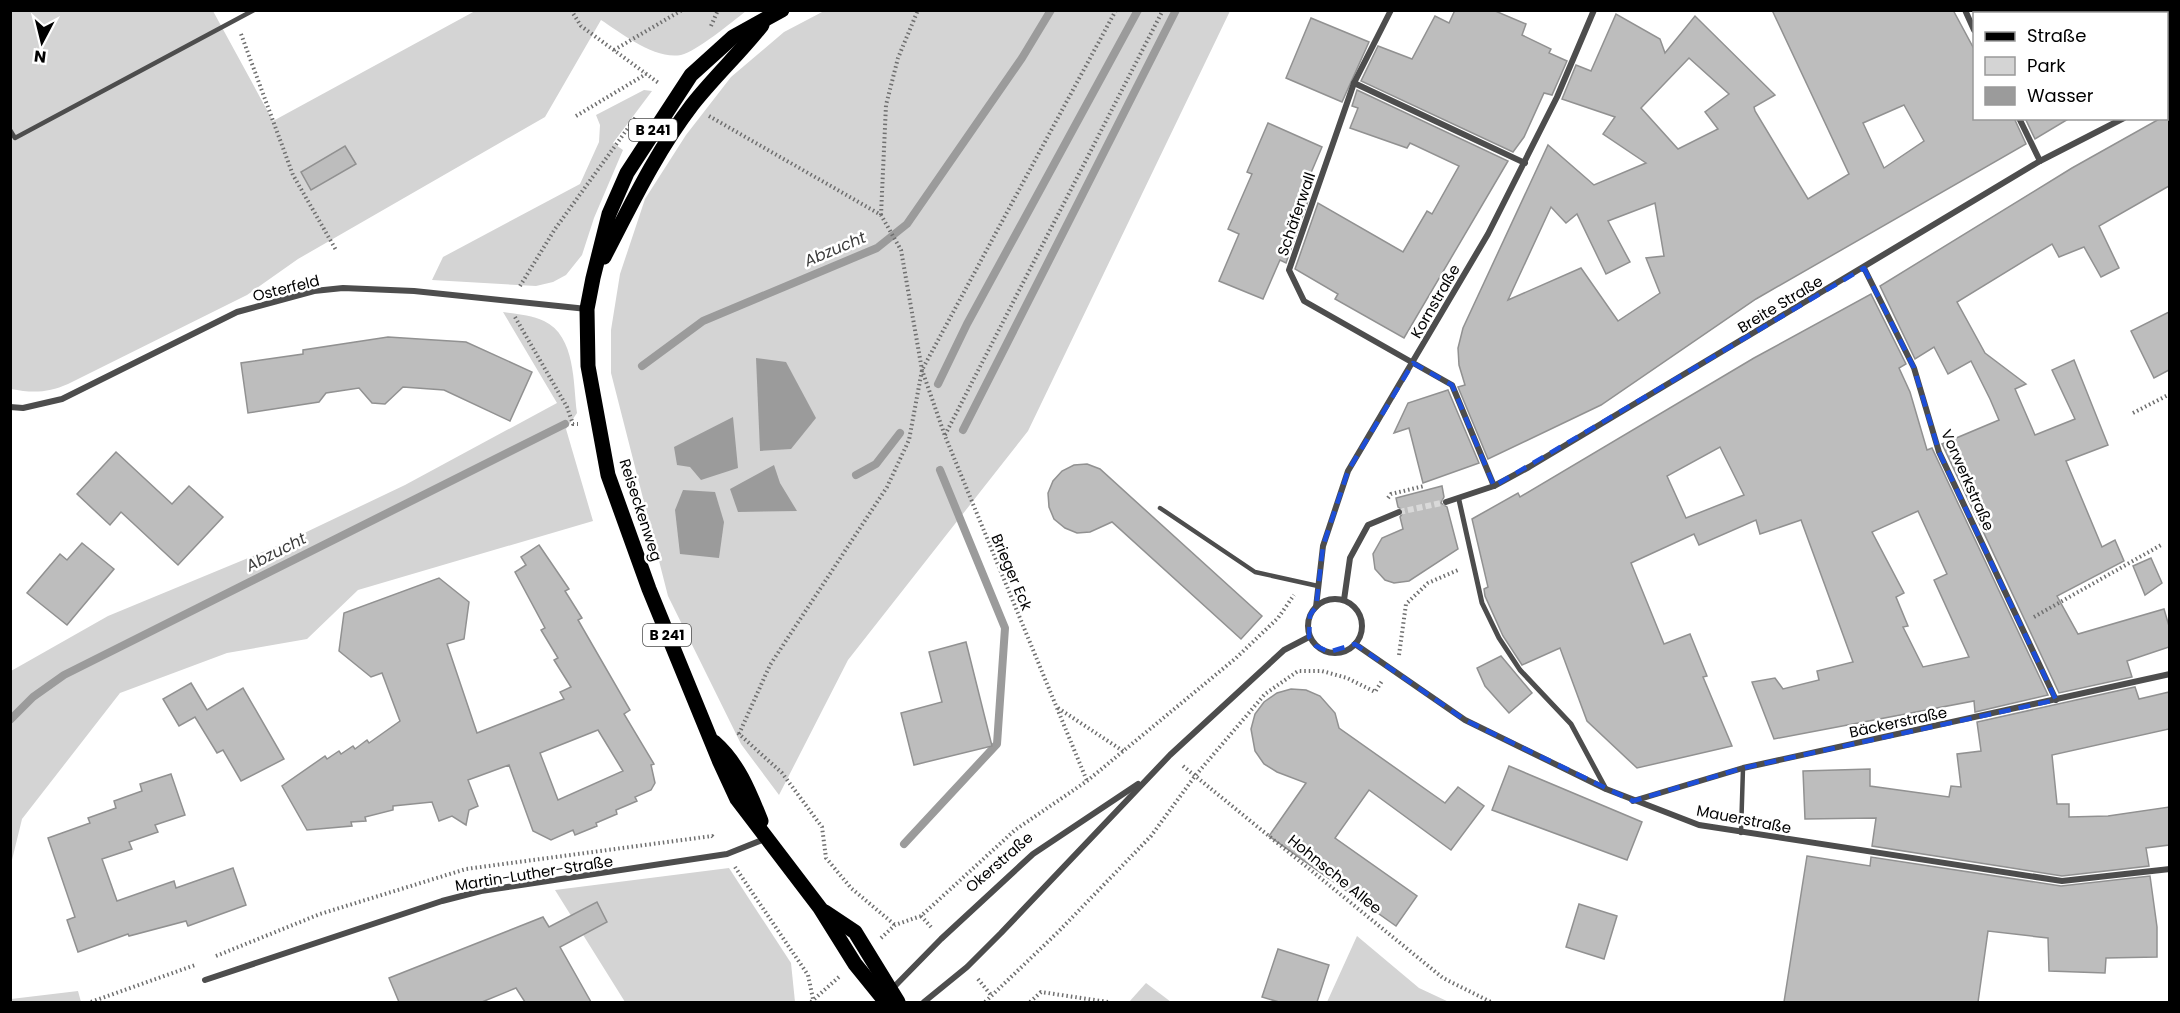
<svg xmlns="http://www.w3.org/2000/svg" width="2180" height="1013" font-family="Poppins,sans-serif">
<rect width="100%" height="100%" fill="#fff"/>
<g fill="#d4d4d4">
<path d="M 11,11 L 213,11 L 273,121 L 475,11 L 746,11 C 732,22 697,51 681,55 C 655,60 621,33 601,20 L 545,117 L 298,259 L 247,295 L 68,384 C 48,393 32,393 11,389 Z"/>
<path d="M 824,11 L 1230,11 L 1028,431 L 848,660 L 779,795 L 741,744 L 668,596 L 611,373 L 611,330 L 620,274 L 645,199 L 686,135 L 731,77 L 784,32 Z"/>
<path d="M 644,90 L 652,91 L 613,143 L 623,150 L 594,218 L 582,255 L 566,275 L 553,282 L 536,286 L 432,280 L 443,257 L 580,184 L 599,142 L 600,125 L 596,115 Z"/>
<path d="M 503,312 C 516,314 532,315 544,321 C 576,336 573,384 577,413 L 566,429 L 593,521 L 358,590 L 307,639 L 227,653 L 120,693 L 22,819 L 11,864 L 11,671 L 108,616 L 277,546 L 405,485 L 557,403 Z"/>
<path d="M 729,868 L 791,963 L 795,1002 L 625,1002 L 555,890 Z"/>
<path d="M 1357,936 L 1419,988 L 1449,1002 L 1327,1002 Z"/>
<path d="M 1146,983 L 1171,1002 L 1129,1002 Z"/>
<path d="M 78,991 L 81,1002 L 11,1002 L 11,999 Z"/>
</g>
<g fill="#9b9b9b">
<path d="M 756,358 L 786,362 L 816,418 L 791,449 L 760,451 Z"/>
<path d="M 733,417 L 738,468 L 701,480 L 690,467 L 677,465 L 674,447 Z"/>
<path d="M 774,465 L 780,483 L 797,511 L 738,512 L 730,489 Z"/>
<path d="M 683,490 L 715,492 L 724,522 L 719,558 L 680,554 L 675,510 Z"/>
</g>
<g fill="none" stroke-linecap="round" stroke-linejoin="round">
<g stroke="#9b9b9b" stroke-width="8">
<path d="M 642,366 L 703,321 L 877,248 L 907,224 L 1022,58 L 1051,10"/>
<path d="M 938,384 L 967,324 L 1138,10"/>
<path d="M 963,430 L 1176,10"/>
<path d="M 856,475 L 876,464 L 900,433"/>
<path d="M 10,720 L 33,697 L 64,675 L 565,424"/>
<path d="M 904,844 L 997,744 L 1005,628 L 940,470"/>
</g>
</g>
<g fill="#bdbdbd" stroke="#919191" stroke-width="1.5" fill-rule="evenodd">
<path d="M 1455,10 L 1493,10 L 1526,24 L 1522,35 L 1551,49 L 1549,53 L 1567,61 L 1552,95 L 1544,93 L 1524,137 L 1513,152 L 1361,81 L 1378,46 L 1412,59 L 1435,16 L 1449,23 Z"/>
<path d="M 1772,10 L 1953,10 L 1974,49 L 1974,118 L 2014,118 L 2026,144 L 1756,299 L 1601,405 L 1488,459 L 1458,387 L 1465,385 L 1459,365 L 1458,348 L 1463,328 L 1548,145 L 1594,185 L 1646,163 L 1603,134 L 1615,117 L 1562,99 L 1576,65 L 1591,71 L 1616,14 L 1660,39 L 1665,53 L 1695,16 L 1775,95 L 1754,107 L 1755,111 L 1808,199 L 1849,174 ZM 1689,58 L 1729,94 L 1705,112 L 1718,129 L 1678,149 L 1641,108 ZM 1904,105 L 1924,141 L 1884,168 L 1863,123 ZM 1655,203 L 1664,256 L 1646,258 L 1660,293 L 1618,321 L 1581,268 L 1508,300 L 1551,207 L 1566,223 L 1577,214 L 1606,274 L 1630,262 L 1608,221 Z"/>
<path d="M 1311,18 L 1369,42 L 1342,102 L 1286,78 Z"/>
<path d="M 1357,90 L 1508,161 L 1404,338 L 1335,299 L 1338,294 L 1295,269 L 1318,203 L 1403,252 L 1427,211 L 1432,214 L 1459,166 L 1410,143 L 1407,148 L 1350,128 L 1358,108 L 1352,106 Z"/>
<path d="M 2169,114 L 2169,186 L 2099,226 L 2119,268 L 2101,277 L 2084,247 L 2059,257 L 2052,244 L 1957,302 L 1985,353 L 2026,384 L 2015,389 L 2035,435 L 2075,419 L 2052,370 L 2074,360 L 2108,445 L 2066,461 L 2102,547 L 2115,540 L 2124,561 L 2057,596 L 2078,634 L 2164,609 L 2169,626 L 2169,647 L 2127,661 L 2132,677 L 2059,693 L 1942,444 L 1999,420 L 1990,399 L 1971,361 L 1948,374 L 1934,347 L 1915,359 L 1880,286 L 2072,168 L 2161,118 L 2166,118 Z"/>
<path d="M 2025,118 L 2070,118 L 2035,139 Z"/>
<path d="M 1268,123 L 1322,147 L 1302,194 L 1309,198 L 1286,263 L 1280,260 L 1263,299 L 1219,281 L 1239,234 L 1228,229 L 1252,174 L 1247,172 Z"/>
<path d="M 345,146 L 356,164 L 311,190 L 301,172 Z"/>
<path d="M 1871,294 L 1906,364 L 1899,368 L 1910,392 L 1927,450 L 1932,448 L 2048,695 L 1975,712 L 1974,701 L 1774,739 L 1752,682 L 1775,678 L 1783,689 L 1819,680 L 1817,671 L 1853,662 L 1801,520 L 1760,534 L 1756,520 L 1699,545 L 1694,534 L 1631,563 L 1664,644 L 1690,634 L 1707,676 L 1703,677 L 1732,746 L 1637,768 L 1587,721 L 1560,648 L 1522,665 L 1503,636 L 1485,596 L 1484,589 L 1488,587 L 1472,519 L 1518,493 L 1520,497 L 1754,358 ZM 1720,447 L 1744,495 L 1686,518 L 1667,476 ZM 1918,511 L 1947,574 L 1934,580 L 1969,657 L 1923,667 L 1903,627 L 1908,626 L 1896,597 L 1904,593 L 1872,532 Z"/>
<path d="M 2169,312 L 2169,370 L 2154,378 L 2131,331 Z"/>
<path d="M 388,337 L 466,342 L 532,372 L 510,421 L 444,390 L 403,387 L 385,404 L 372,403 L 359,388 L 326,393 L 319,402 L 248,413 L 241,363 L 303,354 L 303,350 Z"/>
<path d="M 1448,390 L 1479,463 L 1423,483 L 1409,428 L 1394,433 L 1408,403 Z"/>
<path d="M 116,452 L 172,504 L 189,486 L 223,517 L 178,565 L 121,512 L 110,525 L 77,494 Z"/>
<path d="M 1087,464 L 1100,469 L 1262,616 L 1241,639 L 1112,522 L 1090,532 L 1077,533 L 1065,528 L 1054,519 L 1049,507 L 1048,493 L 1053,481 L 1062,471 L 1074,465 Z"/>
<path d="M 1442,486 L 1444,497 L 1441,503 L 1447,507 L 1458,549 L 1409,581 L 1394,583 L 1385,580 L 1375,569 L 1373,554 L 1382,538 L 1403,529 L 1400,517 L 1404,511 L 1398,507 L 1396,498 Z"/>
<path d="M 82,543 L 114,569 L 67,625 L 27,593 L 60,554 L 67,560 Z"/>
<path d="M 539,545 L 569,589 L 565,591 L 582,618 L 578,620 L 630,710 L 624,714 L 654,764 L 651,765 L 655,783 L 651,790 L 635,797 L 637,801 L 616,810 L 617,814 L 596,823 L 597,826 L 575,835 L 573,830 L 551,840 L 533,831 L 509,765 L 468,780 L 478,806 L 469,810 L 466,825 L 452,816 L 439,821 L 432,802 L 393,806 L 393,810 L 365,817 L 366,821 L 351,822 L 352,826 L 307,830 L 282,786 L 325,756 L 327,759 L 339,751 L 341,754 L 353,746 L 355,749 L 367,740 L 369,743 L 400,721 L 382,673 L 371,677 L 339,651 L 344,613 L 439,578 L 469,602 L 464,639 L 447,644 L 477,733 L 564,699 L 560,692 L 571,687 L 554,660 L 558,658 L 541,630 L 545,628 L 515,572 L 526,565 L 521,557 ZM 598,730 L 623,771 L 558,800 L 540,753 Z"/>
<path d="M 2151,558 L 2162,583 L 2145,595 L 2133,566 Z"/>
<path d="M 966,642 L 992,746 L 914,765 L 901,713 L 942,702 L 929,652 Z"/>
<path d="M 1501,656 L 1532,693 L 1509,713 L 1485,686 L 1477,668 Z"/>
<path d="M 191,683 L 207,710 L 243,688 L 284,759 L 241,781 L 223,750 L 217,753 L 195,717 L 179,726 L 163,699 Z"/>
<path d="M 2135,687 L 2139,699 L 2169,692 L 2169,729 L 2052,755 L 2057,804 L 2069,804 L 2069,817 L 2108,816 L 2169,807 L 2169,845 L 2146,848 L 2149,866 L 2062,876 L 1872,846 L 1876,818 L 1805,819 L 1803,771 L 1870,769 L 1870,786 L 1949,797 L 1951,786 L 1961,787 L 1957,754 L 1981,751 L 1977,722 Z"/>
<path d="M 1291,689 L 1306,690 L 1320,696 L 1335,713 L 1339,728 L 1445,803 L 1458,787 L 1484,806 L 1451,850 L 1369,790 L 1335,838 L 1417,896 L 1396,926 L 1269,836 L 1306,783 L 1277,772 L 1264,764 L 1255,751 L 1251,729 L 1255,714 L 1264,702 L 1277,693 Z"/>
<path d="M 1509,766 L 1642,822 L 1627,860 L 1492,810 Z"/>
<path d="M 171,774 L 185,815 L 155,825 L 158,832 L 129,842 L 132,849 L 102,859 L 117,901 L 174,881 L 176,888 L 233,868 L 246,905 L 188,926 L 186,921 L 129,936 L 128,934 L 78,952 L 67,920 L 75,917 L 48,838 L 90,823 L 88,818 L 116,808 L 114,801 L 142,791 L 140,784 Z"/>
<path d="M 1807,856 L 1870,866 L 1871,857 L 2061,886 L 2150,876 L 2157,927 L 2157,957 L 2106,958 L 2105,973 L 2049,971 L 2048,938 L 1988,931 L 1978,1002 L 1784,1002 Z"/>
<path d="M 597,902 L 607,922 L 560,947 L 591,1002 L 525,1002 L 516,988 L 482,1002 L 399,1002 L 389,978 L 543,917 L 549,927 Z"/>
<path d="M 1579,904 L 1617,916 L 1604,959 L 1566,947 Z"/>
<path d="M 1278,949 L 1329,965 L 1317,1002 L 1279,1002 L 1262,997 Z"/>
</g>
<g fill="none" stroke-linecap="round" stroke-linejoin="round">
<path stroke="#d9d9d9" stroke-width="6" stroke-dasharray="6 3" stroke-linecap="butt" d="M 1399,512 L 1446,502"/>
<g stroke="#6f6f6f" stroke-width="4" stroke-dasharray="1.5 3" stroke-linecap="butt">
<path d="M 571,10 L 581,26 L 660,84"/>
<path d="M 711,26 L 718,10"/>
<path d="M 241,34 L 293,175 L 336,250"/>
<path d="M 614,50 L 682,10"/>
<path d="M 576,116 L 646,74"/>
<path d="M 709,116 L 881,215 L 901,250 L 922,370 L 945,436 L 1087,781"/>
<path d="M 881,215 L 886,105 L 898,58 L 918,10"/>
<path d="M 520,286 L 555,229 L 636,117"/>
<path d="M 515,317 L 567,407 L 573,424 L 578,424"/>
<path d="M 2133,413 L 2170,394"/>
<path d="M 945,435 L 1163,10"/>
<path d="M 1388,498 L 1391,494 L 1424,486"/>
<path d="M 2034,617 L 2161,545"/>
<path d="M 1399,655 L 1406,604 L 1428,583 L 1458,570"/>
<path d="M 1058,708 L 1123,751"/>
<path d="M 738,733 L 782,773 L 822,827 L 826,858 L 851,888 L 895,925"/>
<path d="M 739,734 L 770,665 L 887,487 L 909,440 L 922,370 L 1116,10"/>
<path d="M 1183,766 L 1443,978 L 1491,1002"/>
<path d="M 735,867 L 808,975 L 813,999"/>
<path d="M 921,916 L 931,927"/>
<path d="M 881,938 L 895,925 L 921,916 L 1015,830 L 1087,781 L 1236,658 L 1278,618 L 1294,595"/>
<path d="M 216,956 L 320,914 L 466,869 L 712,836 L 715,839"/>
<path d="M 978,979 L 991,995"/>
<path d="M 91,1002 L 195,965"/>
<path d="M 811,1002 L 840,976"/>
<path d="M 985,1002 L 1058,932 L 1151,836 L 1195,776 L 1265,694 L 1298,671 L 1322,671 L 1347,678 L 1375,692 L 1382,681"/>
<path d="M 1030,1002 L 1041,992 L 1108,1002"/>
</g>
<g stroke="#4d4d4d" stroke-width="4.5">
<path d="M 10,130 L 15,138 L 254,10"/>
<path d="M 1160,508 L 1255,572 L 1318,586"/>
<path d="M 1741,833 L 1743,768"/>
</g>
<path stroke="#4d4d4d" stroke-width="5" d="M 1459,500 L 1482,603 L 1499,638 L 1520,670 L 1571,724 L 1606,789"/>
<g stroke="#4d4d4d" stroke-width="6">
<path d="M 1391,10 L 1354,83 L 1289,270 L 1304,301 L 1452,385 L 1494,486"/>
<path d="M 1965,10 L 1974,30"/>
<path d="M 1354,83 L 1525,163"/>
<path d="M 2166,97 L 2170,95"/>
<path d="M 2019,118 L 2040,161"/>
<path d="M 1864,268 L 1914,368 L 1939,452 L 2056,700"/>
<path d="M 10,407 L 23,408 L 62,399 L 237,312 L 314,291 L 343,288 L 414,291 L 587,309"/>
<path d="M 1446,502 L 1494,486 L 1529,467 L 2040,161 L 2124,118"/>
<circle cx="1335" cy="626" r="27"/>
<path d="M 1344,600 L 1350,558 L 1368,525 L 1399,512"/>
<path d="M 1316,607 L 1323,546 L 1348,471 L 1488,234 L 1557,97 L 1594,10"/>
<path d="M 1355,644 L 1465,720 L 1606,789 L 1699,825 L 2062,881 L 2170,869"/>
<path d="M 1633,801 L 1743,768 L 2170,674"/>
<path d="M 205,980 L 442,901 L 481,891 L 727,854 L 767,838"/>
<path d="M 891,990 L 941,939 L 1033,854 L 1138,784"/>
<path d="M 924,1002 L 967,967 L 1001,933 L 1170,755 L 1284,650 L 1309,637"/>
</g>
<g stroke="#000" stroke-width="15">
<path d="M 782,10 L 733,37 L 691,75 L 627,173 L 609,214 L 593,278 L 587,309 L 588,366 L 608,475 L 649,589 L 719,760 L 737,799 L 820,908 L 855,964 L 885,1001 L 883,1002"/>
<path d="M 604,257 C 631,205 656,152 692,105 C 714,77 740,53 762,25"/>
<path d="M 714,742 C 738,763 749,791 761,821"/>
<path d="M 825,912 L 855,932 L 898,1002"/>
</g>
</g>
<path fill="none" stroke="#1d4ed8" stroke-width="4.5" stroke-dasharray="12 8" stroke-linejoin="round" d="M 1864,268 L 1914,368 L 1939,452 L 2056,700 L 1743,768 L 1633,801 L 1465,720 L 1355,644 L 1329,652 L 1316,646 L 1309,637 L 1310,615 L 1316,607 L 1323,546 L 1348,471 L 1413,363 L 1452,385 L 1494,486 Z"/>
<g text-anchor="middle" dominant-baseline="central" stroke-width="5" stroke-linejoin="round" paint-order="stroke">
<g fill="#fff" stroke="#4c4c4c" stroke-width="1.5">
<rect x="629" y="119" width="48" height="22" rx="4.5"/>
<rect x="643" y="624" width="48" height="22" rx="4.5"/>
</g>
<g font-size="14" font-weight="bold" fill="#000">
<text x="653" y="130">B 241</text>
<text x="667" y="635">B 241</text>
</g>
<g font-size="15" fill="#000" stroke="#fff">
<text transform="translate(1296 214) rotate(-71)">Schäferwall</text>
<text transform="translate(286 288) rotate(-14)">Osterfeld</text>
<text transform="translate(1435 301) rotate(-60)">Kornstraße</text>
<text transform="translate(1780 304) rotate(-31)">Breite Straße</text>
<text transform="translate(1968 480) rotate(66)">Vorwerkstraße</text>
<text transform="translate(641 510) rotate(72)">Reiseckenweg</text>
<text transform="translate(1012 572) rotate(67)">Brieger Eck</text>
<text transform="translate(1898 722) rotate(-12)">Bäckerstraße</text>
<text transform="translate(1744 819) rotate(11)">Mauerstraße</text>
<text transform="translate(999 862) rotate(-41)">Okerstraße</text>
<text transform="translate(534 873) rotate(-9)">Martin-Luther-Straße</text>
<text transform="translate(1335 874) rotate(39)">Hohnsche Allee</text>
</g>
<g font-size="16" font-style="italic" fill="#3c3c3c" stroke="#fff">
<text transform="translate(835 249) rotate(-23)">Abzucht</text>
<text transform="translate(276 552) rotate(-27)">Abzucht</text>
</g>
</g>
<rect width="2180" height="1013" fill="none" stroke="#000000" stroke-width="24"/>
<rect x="1973" y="12" width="195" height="108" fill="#ffffff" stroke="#999999" stroke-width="1.5"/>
<rect x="1985" y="32" width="30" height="9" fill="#000000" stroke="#999999" stroke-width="1.5"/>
<text x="2027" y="42" font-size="18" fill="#000000">Straße</text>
<rect x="1985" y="57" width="30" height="18" fill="#d4d4d4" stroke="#999999" stroke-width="1.5"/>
<text x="2027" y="72" font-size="18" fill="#000000">Park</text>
<rect x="1985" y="87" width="30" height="18" fill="#9b9b9b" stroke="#999999" stroke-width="1.5"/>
<text x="2027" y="102" font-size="18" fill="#000000">Wasser</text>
<g transform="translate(42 42) rotate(187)" stroke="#ffffff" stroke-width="4.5" paint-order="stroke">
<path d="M0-4.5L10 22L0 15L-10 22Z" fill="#000000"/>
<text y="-9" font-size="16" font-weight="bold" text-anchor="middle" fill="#000000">N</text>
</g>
</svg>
